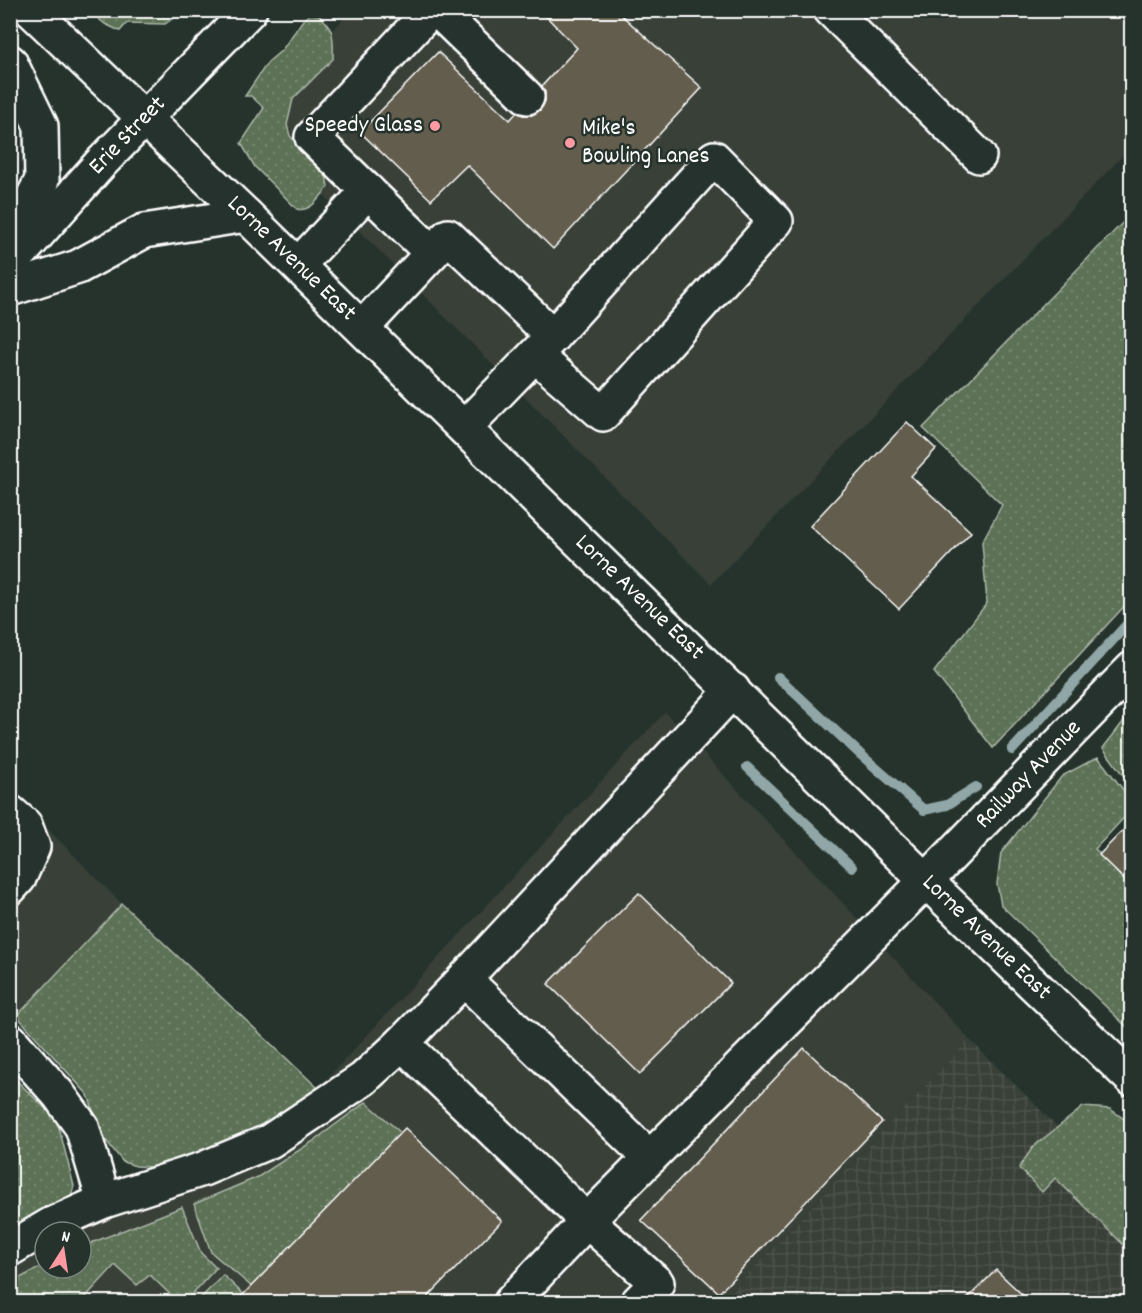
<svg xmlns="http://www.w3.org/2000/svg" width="1142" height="1313" font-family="Dekko,sans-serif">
<defs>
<pattern id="industrial-grid" width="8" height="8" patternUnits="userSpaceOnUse" patternTransform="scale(1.5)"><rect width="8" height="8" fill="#394037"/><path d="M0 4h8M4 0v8" fill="none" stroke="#4d534b"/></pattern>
<pattern id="grass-dots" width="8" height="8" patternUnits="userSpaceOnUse" patternTransform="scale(1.5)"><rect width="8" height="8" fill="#5b7154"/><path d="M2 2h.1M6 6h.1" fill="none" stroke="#74866e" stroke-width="1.8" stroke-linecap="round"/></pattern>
</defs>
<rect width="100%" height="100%" fill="#26332d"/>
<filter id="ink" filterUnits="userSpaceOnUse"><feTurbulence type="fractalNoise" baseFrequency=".0167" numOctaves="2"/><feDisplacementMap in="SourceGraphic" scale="12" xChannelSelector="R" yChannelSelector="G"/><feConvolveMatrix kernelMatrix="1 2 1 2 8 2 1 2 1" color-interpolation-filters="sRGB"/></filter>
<g filter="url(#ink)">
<g fill="#394037" fill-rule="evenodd">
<path d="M 351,11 L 1131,11 L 1131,147 L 711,584 L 271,142 L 262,105 Z"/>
<path d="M 665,712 L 969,1039 L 722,1302 L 11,1302 L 11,1232 L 163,1168 L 313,1094 ZM 45,1232 L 81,1232 L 81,1268 L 45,1268 Z"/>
<path d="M 10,791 L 122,904 L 11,1023 L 10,1023 Z"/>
</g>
<path fill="url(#industrial-grid)" d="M 969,1039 L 1131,1200 L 1131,1302 L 722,1302 Z"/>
<g fill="url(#grass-dots)" stroke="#adb8aa" stroke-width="1.5">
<path d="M 89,11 L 183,11 L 165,24 L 127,23 L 120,31 L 105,24 Z"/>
<path d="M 313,11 C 334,25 334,35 333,59 L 293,99 L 287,125 L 290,136 L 326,175 L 328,187 C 321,196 310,213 297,209 L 255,167 L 241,143 L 264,108 L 251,96 L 245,96 L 268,62 L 282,50 L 303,20 Z"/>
<path d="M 1131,214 L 1131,599 L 993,748 L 934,672 L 987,603 L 982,542 L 1002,505 L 923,428 Z"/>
<path d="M 1131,712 L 1131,786 L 1103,748 Z"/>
<path d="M 1098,757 L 1131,800 L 1131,810 L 1095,849 L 1131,888 L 1131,1031 L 1001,905 L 997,884 L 1001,853 L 1062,776 Z"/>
<path d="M 122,904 L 318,1088 L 313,1094 L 273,1121 L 201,1153 L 163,1168 L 136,1166 L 123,1162 L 101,1134 L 88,1095 L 17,1016 Z"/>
<path d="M 10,1074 L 57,1120 L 74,1186 L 69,1204 L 10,1232 Z"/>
<path d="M 366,1102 L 401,1133 L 252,1287 L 211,1252 L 194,1204 L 258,1177 L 312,1142 Z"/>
<path d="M 1083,1107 L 1110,1109 L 1131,1124 L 1131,1252 L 1055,1178 L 1042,1192 L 1019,1168 L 1033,1147 Z"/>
<path d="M 182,1207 L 201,1253 L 216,1268 L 185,1302 L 178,1302 L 150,1275 L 137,1285 L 115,1265 L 81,1302 L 11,1302 L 11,1287 L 14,1281 L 45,1265 L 45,1268 L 81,1268 L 81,1247 Z"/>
<path d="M 223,1275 L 245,1296 L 239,1302 L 197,1302 Z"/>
</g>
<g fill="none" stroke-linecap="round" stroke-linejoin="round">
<g stroke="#91a7a7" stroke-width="10">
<path d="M 778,677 L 860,754 L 924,810 L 947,805 L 976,787"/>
<path d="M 1012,750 L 1132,619"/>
<path d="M 747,767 L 852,867"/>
</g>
</g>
<g fill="#645d4d" stroke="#fff" stroke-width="1.5">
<path d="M 540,10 L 617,11 L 702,88 L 553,249 L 467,165 L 431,200 L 360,132 L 438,52 L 510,120 L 517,112 L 523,115 L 532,115 L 540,110 L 545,101 L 545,92 L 542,86 L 577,48 Z"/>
<path d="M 907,422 L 936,449 L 911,476 L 971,532 L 899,609 L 810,526 Z"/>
<path d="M 1131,822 L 1131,886 L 1099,855 Z"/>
<path d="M 639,893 L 731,983 L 640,1074 L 548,984 Z"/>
<path d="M 804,1048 L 882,1122 L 719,1293 L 641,1220 Z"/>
<path d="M 405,1128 L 502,1221 L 423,1302 L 236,1302 Z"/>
<path d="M 996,1270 L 1030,1302 L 964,1302 Z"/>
</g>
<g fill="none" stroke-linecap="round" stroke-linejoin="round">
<g stroke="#fff" stroke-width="38">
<g id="minor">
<path d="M 431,10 L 312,137 L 432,253"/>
<path d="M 437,10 L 527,97"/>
<path d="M 831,10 L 979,156"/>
<path d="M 298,265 L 368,191"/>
<path d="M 362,328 L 448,236 L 553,336 L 464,428"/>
<path d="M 535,355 L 603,414 L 776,221 L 714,158 L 553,336"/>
<path d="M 10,812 L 25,825 L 33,847 L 19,878 L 10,888"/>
<path d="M 464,979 L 650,1158"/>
<path d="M 10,1040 L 59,1095 L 82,1127 L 104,1201"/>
<path d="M 402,1043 L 587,1221 L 657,1283 L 638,1302"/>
<path d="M 10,1249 L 52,1224 L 104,1201 L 203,1169 L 270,1141 L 363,1079 L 402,1043 L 464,979 L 733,690"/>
<path d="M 511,1302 L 587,1221 L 926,881 L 1132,669"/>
</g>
</g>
<g stroke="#fff" stroke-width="38">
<g id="major">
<path d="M 31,10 L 246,215 L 926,881 L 1132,1079"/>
<path d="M 10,62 L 41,126 L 42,180 L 10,241"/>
<path d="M 10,265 L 101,163 L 250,10"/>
<path d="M 10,289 L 78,267 L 144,231 L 246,215"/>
</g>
</g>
<use href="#minor" stroke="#26332d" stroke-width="33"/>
<use href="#major" stroke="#26332d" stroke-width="33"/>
</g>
</g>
<g fill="#ff9aa2" stroke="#26332d" stroke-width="2">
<circle cx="435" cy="126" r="6"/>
<circle cx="570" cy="143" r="6"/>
</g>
<g text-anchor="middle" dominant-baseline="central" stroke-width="5" stroke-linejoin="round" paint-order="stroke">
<g font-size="24" fill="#fff" stroke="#26332d" text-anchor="end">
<text x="423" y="126">Speedy Glass</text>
<text x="582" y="129" text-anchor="start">Mike's<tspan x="582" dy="28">Bowling Lanes</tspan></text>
</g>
<g font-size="24" fill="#fff" stroke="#26332d">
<text transform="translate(128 136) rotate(-46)">Erie Street</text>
<text transform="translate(291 259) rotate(44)">Lorne Avenue East</text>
<text transform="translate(639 598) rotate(44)">Lorne Avenue East</text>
<text transform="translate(1029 775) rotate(-46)">Railway Avenue</text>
<text transform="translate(986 938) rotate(44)">Lorne Avenue East</text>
</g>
</g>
<rect width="1142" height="1313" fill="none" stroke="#26332d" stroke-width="36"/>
<rect x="18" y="18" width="1106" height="1277" fill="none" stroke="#fff" stroke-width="2" filter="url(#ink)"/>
<g transform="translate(63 1250) rotate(12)"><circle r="28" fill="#26332d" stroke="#7d8581" stroke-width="1.5"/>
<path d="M0-4.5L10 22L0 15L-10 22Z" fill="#ff9aa2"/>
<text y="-9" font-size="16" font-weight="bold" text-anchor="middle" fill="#ffffff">N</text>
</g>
</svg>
